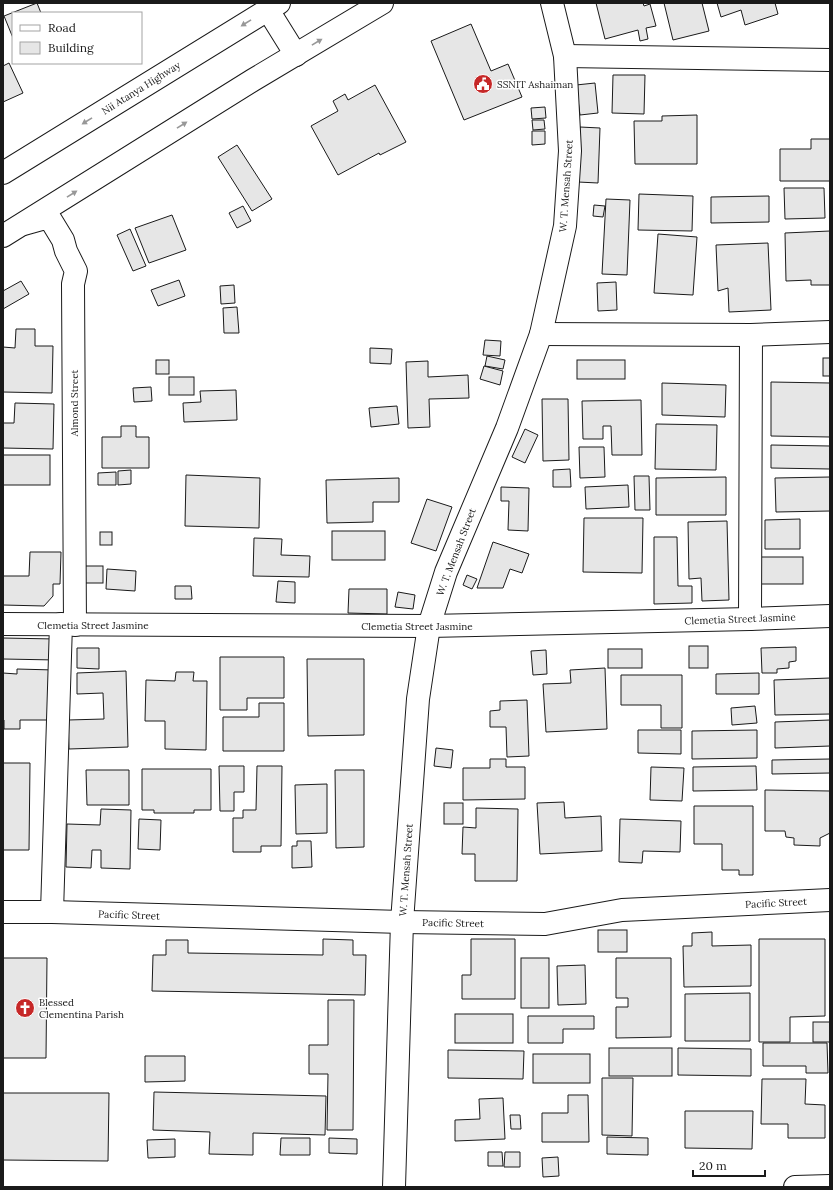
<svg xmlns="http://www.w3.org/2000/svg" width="833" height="1190" font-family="Lora,serif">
<rect width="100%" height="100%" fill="#fff"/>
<g fill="#e6e6e6" stroke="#1a1a1a">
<path d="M 37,3 L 41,13 L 13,13 L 13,38 L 4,16 Z"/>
<path d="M 596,3 L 643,3 L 644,6 L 650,4 L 656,26 L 646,28 L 648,39 L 640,41 L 638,30 L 605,39 Z"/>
<path d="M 664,3 L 702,3 L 709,31 L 673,40 Z"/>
<path d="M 717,3 L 775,3 L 778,14 L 745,25 L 741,10 L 721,17 Z"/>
<path d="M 471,24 L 491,71 L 508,64 L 522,97 L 464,120 L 431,41 Z"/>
<path d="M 9,63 L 23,93 L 3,102 L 3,66 Z"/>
<path d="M 613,75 L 645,75 L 644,114 L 612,113 Z"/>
<path d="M 595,83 L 598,113 L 580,115 L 576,85 Z"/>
<path d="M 375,85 L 406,142 L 380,155 L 379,153 L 338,175 L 311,126 L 338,111 L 333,101 L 345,94 L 348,100 Z"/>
<path d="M 545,107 L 546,118 L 532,119 L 531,108 Z"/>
<path d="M 697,115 L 697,164 L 635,164 L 634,121 L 662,121 L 662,116 Z"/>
<path d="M 532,120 L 544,120 L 545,129 L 533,130 Z"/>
<path d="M 580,127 L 600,128 L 598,183 L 578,182 Z"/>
<path d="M 532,131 L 545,131 L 545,144 L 532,145 Z"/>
<path d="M 811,139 L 830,139 L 830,181 L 780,181 L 780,149 L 811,149 Z"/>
<path d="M 237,145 L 272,199 L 252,211 L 218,157 Z"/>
<path d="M 784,188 L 824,188 L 825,218 L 785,219 Z"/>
<path d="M 639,194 L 693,196 L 692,231 L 638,230 Z"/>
<path d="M 769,196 L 769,222 L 711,223 L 711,197 Z"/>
<path d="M 606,199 L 630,200 L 627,275 L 602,274 Z"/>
<path d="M 594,205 L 605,206 L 603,217 L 593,216 Z"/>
<path d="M 243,206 L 251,221 L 237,228 L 229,213 Z"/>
<path d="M 172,215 L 186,250 L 149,263 L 135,228 Z"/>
<path d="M 130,229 L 146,266 L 133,271 L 117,235 Z"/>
<path d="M 830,231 L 830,285 L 811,285 L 811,280 L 786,281 L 785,233 Z"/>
<path d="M 658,234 L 697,237 L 693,295 L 654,293 Z"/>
<path d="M 768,243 L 771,310 L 729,312 L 728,288 L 718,291 L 716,245 Z"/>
<path d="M 179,280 L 185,296 L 158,306 L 151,290 Z"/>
<path d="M 21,281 L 29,294 L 3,309 L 3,291 Z"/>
<path d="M 616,282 L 617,310 L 598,311 L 597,283 Z"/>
<path d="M 234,285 L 235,303 L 221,304 L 220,286 Z"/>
<path d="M 237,307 L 239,333 L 224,333 L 223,308 Z"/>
<path d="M 16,329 L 35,329 L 35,346 L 53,346 L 52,393 L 3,392 L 3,347 L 15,348 Z"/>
<path d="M 485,340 L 501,341 L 500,356 L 483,355 Z"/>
<path d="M 370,348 L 392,349 L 391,364 L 370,363 Z"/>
<path d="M 487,356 L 505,360 L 503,369 L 485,366 Z"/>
<rect x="823" y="358" width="7" height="18"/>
<rect x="156" y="360" width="13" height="14"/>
<rect x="577" y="360" width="48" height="19"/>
<path d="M 428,361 L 428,377 L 468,375 L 469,398 L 429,399 L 430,427 L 408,428 L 406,362 Z"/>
<path d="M 484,366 L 503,371 L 500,385 L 480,379 Z"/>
<rect x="169" y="377" width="25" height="18"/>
<path d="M 771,382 L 830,383 L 830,437 L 771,436 Z"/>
<path d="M 662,383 L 726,385 L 725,417 L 662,415 Z"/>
<path d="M 151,387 L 152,401 L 134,402 L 133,388 Z"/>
<path d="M 236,390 L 237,420 L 184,422 L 183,403 L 201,402 L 200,391 Z"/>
<path d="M 542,399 L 568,399 L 569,460 L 543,461 Z"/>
<path d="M 641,400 L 642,455 L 612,455 L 611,426 L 603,426 L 603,439 L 583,439 L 582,401 Z"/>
<path d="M 15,403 L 54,404 L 53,449 L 3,448 L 3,423 L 14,423 Z"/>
<path d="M 397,406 L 399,424 L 371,427 L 369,408 Z"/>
<path d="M 656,424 L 717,425 L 716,470 L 655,469 Z"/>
<path d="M 121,426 L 136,426 L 136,437 L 149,437 L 149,468 L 102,468 L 102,437 L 121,437 Z"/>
<path d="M 525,429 L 538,435 L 525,463 L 512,457 Z"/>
<path d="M 771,445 L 830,446 L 830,469 L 771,468 Z"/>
<path d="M 579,447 L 604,447 L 605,477 L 580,478 Z"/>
<rect x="3" y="455" width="47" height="30"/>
<path d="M 570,469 L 571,487 L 553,487 L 553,470 Z"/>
<path d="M 131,470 L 131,484 L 118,485 L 118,471 Z"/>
<path d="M 116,472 L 116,485 L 98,485 L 98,473 Z"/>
<path d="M 186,475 L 260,478 L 259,528 L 185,526 Z"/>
<path d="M 634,476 L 649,476 L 650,510 L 635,510 Z"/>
<path d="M 726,477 L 726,515 L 656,515 L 656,478 Z"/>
<path d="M 830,477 L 830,511 L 776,512 L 775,478 Z"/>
<path d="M 399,478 L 399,502 L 373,502 L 373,522 L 327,523 L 326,480 Z"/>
<path d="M 628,485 L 629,507 L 586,509 L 585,487 Z"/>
<path d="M 501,487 L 529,488 L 528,531 L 508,530 L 509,501 L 501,501 Z"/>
<path d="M 427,499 L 452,507 L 436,551 L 411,543 Z"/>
<path d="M 584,518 L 643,518 L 642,573 L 583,572 Z"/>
<path d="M 800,519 L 800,549 L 765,549 L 765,520 Z"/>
<path d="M 727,521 L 729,600 L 702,601 L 701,578 L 689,579 L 688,522 Z"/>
<rect x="332" y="531" width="53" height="29"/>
<rect x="100" y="532" width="12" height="13"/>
<path d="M 654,537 L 677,537 L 678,586 L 692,586 L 692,603 L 654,604 Z"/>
<path d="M 254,538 L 282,539 L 281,555 L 310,556 L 309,577 L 253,576 Z"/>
<path d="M 493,542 L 529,554 L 522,573 L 510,569 L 503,588 L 477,588 Z"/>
<path d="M 30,552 L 61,552 L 60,584 L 53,584 L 53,596 L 44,606 L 3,605 L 3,576 L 29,576 Z"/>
<rect x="761" y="557" width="42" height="27"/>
<rect x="85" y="566" width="18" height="17"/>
<path d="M 107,569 L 136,571 L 135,591 L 106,589 Z"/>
<path d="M 467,575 L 477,579 L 472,589 L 463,585 Z"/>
<path d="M 278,581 L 295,582 L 295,603 L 276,602 Z"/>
<path d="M 175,586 L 191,586 L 192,599 L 175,599 Z"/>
<path d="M 349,589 L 387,589 L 387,614 L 348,613 Z"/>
<path d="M 398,592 L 415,595 L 413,609 L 395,607 Z"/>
<path d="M 3,638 L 56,639 L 56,660 L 3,659 Z"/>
<rect x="689" y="646" width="19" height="22"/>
<path d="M 796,647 L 796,661 L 789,662 L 789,668 L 777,669 L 777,673 L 762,673 L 761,648 Z"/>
<path d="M 77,648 L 99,648 L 99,669 L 77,668 Z"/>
<rect x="608" y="649" width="34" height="19"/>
<path d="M 546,650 L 547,674 L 533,675 L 531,651 Z"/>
<path d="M 220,657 L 284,657 L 284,698 L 247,698 L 247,710 L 220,710 Z"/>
<path d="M 307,659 L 364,659 L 364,735 L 308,736 Z"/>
<path d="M 605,668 L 607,729 L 546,732 L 543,684 L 571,683 L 570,670 Z"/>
<path d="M 17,669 L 54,670 L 53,720 L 20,720 L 20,729 L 4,729 L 4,720 L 3,720 L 3,673 L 17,674 Z"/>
<path d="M 126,671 L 128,747 L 69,749 L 68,720 L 104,719 L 103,693 L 77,694 L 77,673 Z"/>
<path d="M 176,672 L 194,672 L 193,681 L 207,681 L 206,750 L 165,749 L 165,721 L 145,721 L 146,680 L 175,681 Z"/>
<path d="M 759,673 L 759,694 L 716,694 L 716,674 Z"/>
<path d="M 621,675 L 682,675 L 682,728 L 661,728 L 661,705 L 621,705 Z"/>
<path d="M 830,678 L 830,714 L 775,715 L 774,680 Z"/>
<path d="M 527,700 L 529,756 L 507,757 L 506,727 L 490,727 L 490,711 L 500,710 L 500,701 Z"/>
<path d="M 259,703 L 284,703 L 284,751 L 223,751 L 223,717 L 259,717 Z"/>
<path d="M 755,706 L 757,723 L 732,725 L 731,708 Z"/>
<path d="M 830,720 L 830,746 L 775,748 L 775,722 Z"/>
<path d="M 638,730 L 681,730 L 681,754 L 638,753 Z"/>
<path d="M 757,730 L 757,758 L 692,759 L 692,731 Z"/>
<path d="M 436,748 L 453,750 L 451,768 L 434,766 Z"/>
<path d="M 490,759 L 506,759 L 506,767 L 525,767 L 525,799 L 463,800 L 463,768 L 490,768 Z"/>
<path d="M 830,759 L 830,773 L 772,774 L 772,760 Z"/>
<path d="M 3,763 L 30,763 L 29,850 L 3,850 Z"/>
<path d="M 219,766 L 244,766 L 244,792 L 234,792 L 234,811 L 220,811 Z"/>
<path d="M 257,766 L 282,766 L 281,846 L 261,846 L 261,852 L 233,852 L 233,818 L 243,818 L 243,810 L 256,810 Z"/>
<path d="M 756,766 L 757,790 L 693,791 L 693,767 Z"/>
<path d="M 651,767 L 684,768 L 682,801 L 650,800 Z"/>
<path d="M 142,769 L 211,769 L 211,810 L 194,810 L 194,813 L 154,813 L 154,810 L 142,810 Z"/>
<path d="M 86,770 L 129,770 L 129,805 L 87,805 Z"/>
<path d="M 335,770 L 364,770 L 364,847 L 336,848 Z"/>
<path d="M 327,784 L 327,833 L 296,834 L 295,785 Z"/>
<path d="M 765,790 L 830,791 L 830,833 L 820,838 L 820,846 L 794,845 L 794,838 L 786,837 L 785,831 L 765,831 Z"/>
<path d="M 564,802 L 565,818 L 601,816 L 602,851 L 540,854 L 537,803 Z"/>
<rect x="444" y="803" width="19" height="21"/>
<path d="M 694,806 L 753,806 L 753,875 L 739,875 L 739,870 L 722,870 L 722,844 L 694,844 Z"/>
<path d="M 476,808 L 518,809 L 517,881 L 475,881 L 475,854 L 462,854 L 463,827 L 476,828 Z"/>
<path d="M 101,809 L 131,810 L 130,869 L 101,868 L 101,850 L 92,850 L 91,868 L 66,867 L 67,824 L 100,825 Z"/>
<path d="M 139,819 L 161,820 L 160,850 L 138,849 Z"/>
<path d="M 620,819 L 681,821 L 680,852 L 643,851 L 642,863 L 619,862 Z"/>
<path d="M 297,841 L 311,841 L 312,867 L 292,868 L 292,846 L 297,846 Z"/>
<rect x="598" y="930" width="29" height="22"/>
<path d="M 712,932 L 712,946 L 751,945 L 751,986 L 684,987 L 683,946 L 692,946 L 692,933 Z"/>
<path d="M 323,939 L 353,940 L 353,955 L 366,955 L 365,995 L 152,991 L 153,955 L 166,955 L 166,940 L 188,940 L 188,953 L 323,955 Z"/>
<path d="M 471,939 L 515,939 L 515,999 L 462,999 L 462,975 L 471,975 Z"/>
<path d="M 759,939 L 825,939 L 825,1016 L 790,1017 L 790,1042 L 759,1042 Z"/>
<path d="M 3,958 L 47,958 L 46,1058 L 3,1058 Z"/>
<rect x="521" y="958" width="28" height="50"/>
<path d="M 616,958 L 671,958 L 671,1037 L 616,1038 L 616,1007 L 628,1007 L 628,998 L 616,998 Z"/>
<path d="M 585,965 L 586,1004 L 558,1005 L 557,966 Z"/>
<path d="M 750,993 L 750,1041 L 685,1041 L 685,994 Z"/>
<path d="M 328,1000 L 354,1000 L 353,1130 L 327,1130 L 328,1074 L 309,1074 L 309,1045 L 328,1045 Z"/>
<rect x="455" y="1014" width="58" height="29"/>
<path d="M 528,1016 L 594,1016 L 594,1029 L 563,1029 L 563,1043 L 528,1043 Z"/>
<rect x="813" y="1022" width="17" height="20"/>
<path d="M 763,1043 L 827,1043 L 828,1073 L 806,1073 L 806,1066 L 763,1066 Z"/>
<rect x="609" y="1048" width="63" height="28"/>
<path d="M 678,1048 L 751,1049 L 751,1076 L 678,1075 Z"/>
<path d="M 448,1050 L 524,1051 L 523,1079 L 448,1078 Z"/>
<rect x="533" y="1054" width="57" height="29"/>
<path d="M 145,1056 L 185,1056 L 185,1081 L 145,1082 Z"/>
<path d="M 602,1078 L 633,1078 L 632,1136 L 602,1135 Z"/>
<path d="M 762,1079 L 806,1079 L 805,1104 L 825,1105 L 825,1138 L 788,1138 L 788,1124 L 761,1124 Z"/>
<path d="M 154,1092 L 326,1096 L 325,1135 L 253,1133 L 253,1155 L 209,1154 L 210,1132 L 153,1130 Z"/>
<path d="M 3,1093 L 109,1093 L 108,1161 L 3,1160 Z"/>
<path d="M 568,1095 L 588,1095 L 589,1142 L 542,1142 L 542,1113 L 568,1113 Z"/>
<path d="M 503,1098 L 505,1139 L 455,1141 L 455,1120 L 480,1119 L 479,1099 Z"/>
<path d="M 685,1111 L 753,1111 L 752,1149 L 685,1148 Z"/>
<path d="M 510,1115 L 520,1115 L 521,1129 L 511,1129 Z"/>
<path d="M 607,1137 L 648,1138 L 648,1155 L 607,1154 Z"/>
<path d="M 281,1138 L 310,1138 L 310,1155 L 280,1155 Z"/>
<path d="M 329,1138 L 357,1139 L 357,1154 L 329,1153 Z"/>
<path d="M 175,1139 L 175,1157 L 148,1158 L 147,1140 Z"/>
<path d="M 488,1152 L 502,1152 L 503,1166 L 488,1166 Z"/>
<path d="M 505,1152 L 520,1152 L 520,1167 L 504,1167 Z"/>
<path d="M 558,1157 L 559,1176 L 543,1177 L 542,1158 Z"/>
</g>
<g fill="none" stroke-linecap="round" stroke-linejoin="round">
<g stroke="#1a1a1a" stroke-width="24">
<g id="minor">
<path d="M 565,56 L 830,60"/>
<path d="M 24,224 L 49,217 L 63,240 L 66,251 L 76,271 L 73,284 L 75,625"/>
<path d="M 541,334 L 751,335 L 830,332"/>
<path d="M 750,619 L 751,335"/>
<path d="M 3,624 L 429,626 L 750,619 L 830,616"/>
<path d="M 3,912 L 52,912 L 402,922 L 545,924 L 622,910 L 830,900"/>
<path d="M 52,912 L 61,624"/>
<path d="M 394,1187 L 402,922 L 418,699 L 429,626 L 446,572 L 507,428 L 541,334 L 565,226 L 570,151 L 565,56 L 552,3"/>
<path d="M 795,1187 L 830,1186"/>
</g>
</g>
<g stroke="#1a1a1a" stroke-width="24">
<g id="primary">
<path d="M 268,10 L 296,55"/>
<path d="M 3,173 L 279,3"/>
<path d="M 3,236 L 253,80 L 382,3"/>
</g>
</g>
<use href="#minor" stroke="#fff" stroke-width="22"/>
<use href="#primary" stroke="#fff" stroke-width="22"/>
</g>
<defs><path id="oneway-solid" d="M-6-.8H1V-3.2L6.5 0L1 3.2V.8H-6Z"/></defs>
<g fill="#989898">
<use href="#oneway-solid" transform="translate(246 23) rotate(148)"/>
<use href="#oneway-solid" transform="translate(317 42) rotate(-31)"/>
<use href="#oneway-solid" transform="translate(87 121) rotate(148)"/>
<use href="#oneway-solid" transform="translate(182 125) rotate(-32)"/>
<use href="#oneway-solid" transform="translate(72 194) rotate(-32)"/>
</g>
<defs>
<g id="civic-disc" transform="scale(1)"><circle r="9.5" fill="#c62828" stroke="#fff"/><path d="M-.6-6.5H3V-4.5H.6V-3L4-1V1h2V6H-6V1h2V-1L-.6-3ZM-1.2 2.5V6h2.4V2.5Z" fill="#fff"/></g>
<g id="church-disc" transform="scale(1)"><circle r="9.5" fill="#c62828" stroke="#fff"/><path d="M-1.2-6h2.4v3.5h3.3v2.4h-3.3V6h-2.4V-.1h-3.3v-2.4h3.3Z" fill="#fff"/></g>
</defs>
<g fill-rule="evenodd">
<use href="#civic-disc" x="483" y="84"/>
<use href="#church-disc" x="25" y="1008"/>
</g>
<g text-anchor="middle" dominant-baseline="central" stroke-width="3" stroke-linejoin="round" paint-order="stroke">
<g font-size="10" fill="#1a1a1a" stroke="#fff" text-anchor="start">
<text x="497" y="84">SSNIT Ashaiman</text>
<text x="39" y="1002">Blessed<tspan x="39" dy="12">Clementina Parish</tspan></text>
</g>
<g font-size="10" fill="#1a1a1a" stroke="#fff">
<text transform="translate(141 88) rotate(-32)">Nii Atanya Highway</text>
<text transform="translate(566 186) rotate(-86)">W. T. Mensah Street</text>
<text transform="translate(74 403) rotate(-90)">Almond Street</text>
<text transform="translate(456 552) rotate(-69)">W. T. Mensah Street</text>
<text transform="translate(740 619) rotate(-2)">Clemetia Street Jasmine</text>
<text x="93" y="625">Clemetia Street Jasmine</text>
<text x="417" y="626">Clemetia Street Jasmine</text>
<text transform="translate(406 870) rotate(-86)">W. T. Mensah Street</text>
<text transform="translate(776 903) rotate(-3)">Pacific Street</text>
<text transform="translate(129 915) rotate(2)">Pacific Street</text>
<text transform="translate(453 923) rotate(1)">Pacific Street</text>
</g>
</g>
<rect width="833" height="1190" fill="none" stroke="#1a1a1a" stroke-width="8"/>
<rect x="12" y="12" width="130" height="52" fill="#ffffff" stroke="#a3a3a3"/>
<rect x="20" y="25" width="20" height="6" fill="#ffffff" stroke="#a3a3a3"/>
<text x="48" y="32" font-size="12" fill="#1a1a1a">Road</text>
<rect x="20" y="42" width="20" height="12" fill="#e6e6e6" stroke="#a3a3a3"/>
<text x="48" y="52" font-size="12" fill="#1a1a1a">Building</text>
<path d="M693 1170v6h72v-6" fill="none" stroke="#1a1a1a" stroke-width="2"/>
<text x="699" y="1170" font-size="12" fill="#1a1a1a" stroke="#ffffff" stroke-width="3" paint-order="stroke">20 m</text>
</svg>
